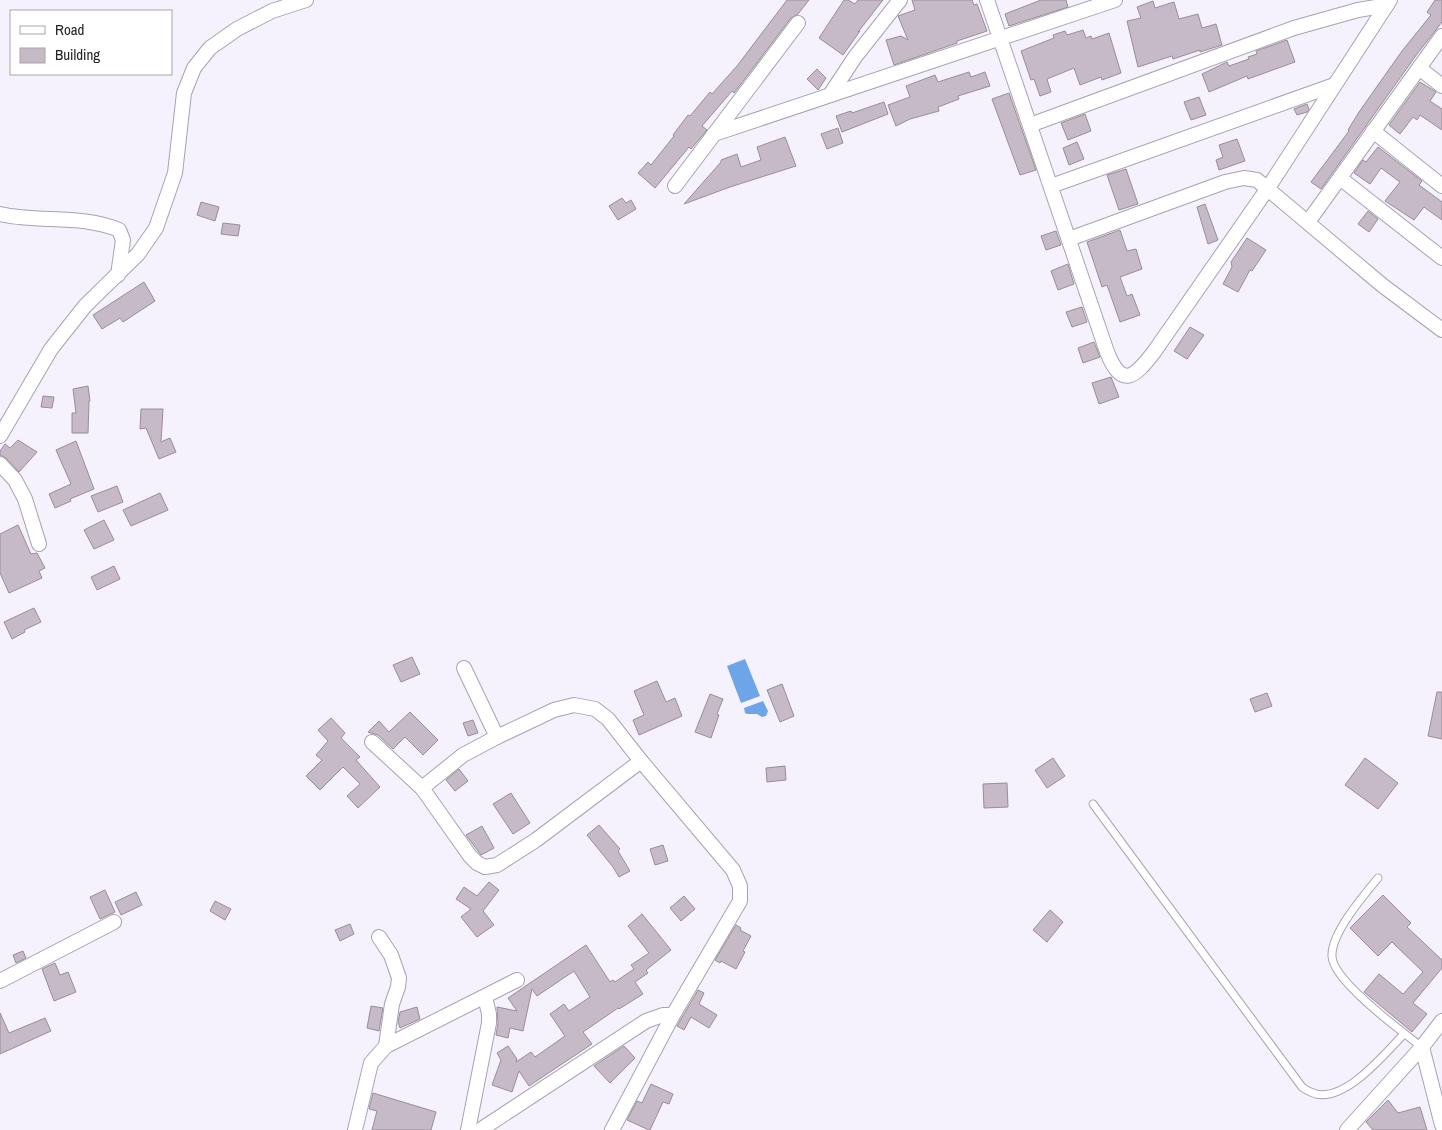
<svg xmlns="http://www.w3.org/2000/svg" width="1442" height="1130" font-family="'Archivo Narrow',sans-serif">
<rect width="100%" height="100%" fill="#f5f1fd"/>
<g fill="#6ea5e9">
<path d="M 745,659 L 760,696 L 741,703 L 727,666 Z"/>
<path d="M 763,701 L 768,711 L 766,716 L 762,717 L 757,714 L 747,714 L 745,713 L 744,708 Z"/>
</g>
<g fill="#c6bac6" stroke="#998d99">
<path d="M 787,0 L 809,0 L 798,14 L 791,18 L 734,93 L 732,91 L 702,126 L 707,130 L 691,149 L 689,147 L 655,188 L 638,173 L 648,162 L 651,165 L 674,136 L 673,135 L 688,115 L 690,116 L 710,92 L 712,94 L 737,66 Z"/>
<path d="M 844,0 L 848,0 L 855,4 L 858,0 L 883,0 L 858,32 L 860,31 L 843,55 L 819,38 Z"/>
<path d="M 912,0 L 972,0 L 974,5 L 977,4 L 987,31 L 957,41 L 957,43 L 894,65 L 886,40 L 901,36 L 908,40 L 898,16 L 915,10 Z"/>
<path d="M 1041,0 L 1066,0 L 1068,7 L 1009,26 L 1005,14 Z"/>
<path d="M 1435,0 L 1442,0 L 1442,22 L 1417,54 L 1321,189 L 1311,182 L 1349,131 L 1348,130 L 1359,112 L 1402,51 L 1431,15 L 1427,12 Z"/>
<path d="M 1153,1 L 1155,8 L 1174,2 L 1179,19 L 1198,14 L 1202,28 L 1216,24 L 1222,45 L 1200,52 L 1200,50 L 1173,59 L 1172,56 L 1138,67 L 1127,21 L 1141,18 L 1137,7 Z"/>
<path d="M 1083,30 L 1086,38 L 1091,36 L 1092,39 L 1109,33 L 1121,73 L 1102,80 L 1101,77 L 1080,85 L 1074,68 L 1047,79 L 1051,92 L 1040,96 L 1034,79 L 1031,80 L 1021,51 L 1054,38 L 1053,35 L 1065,31 L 1067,35 Z"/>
<path d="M 1287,40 L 1295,62 L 1248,79 L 1247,76 L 1209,92 L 1202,74 L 1227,62 L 1229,66 L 1249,59 L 1248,57 L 1257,54 L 1256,51 Z"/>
<path d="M 817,69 L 826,78 L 818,90 L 807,79 Z"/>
<path d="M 969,72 L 971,77 L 985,72 L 990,86 L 958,96 L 959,99 L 938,107 L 939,111 L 910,119 L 896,126 L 888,105 L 910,97 L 906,86 L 935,75 L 938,82 Z"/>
<path d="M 1420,82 L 1436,92 L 1430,101 L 1442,109 L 1442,130 L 1420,115 L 1417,120 L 1413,117 L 1400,134 L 1389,125 Z"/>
<path d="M 1009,93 L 1036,170 L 1020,175 L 992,99 Z"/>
<path d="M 1199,97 L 1206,115 L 1191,120 L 1184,102 Z"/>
<path d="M 884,102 L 888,114 L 842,132 L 836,116 L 851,111 L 852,113 Z"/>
<path d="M 1307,104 L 1309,109 L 1307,112 L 1297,115 L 1294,109 Z"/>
<path d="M 1085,114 L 1091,131 L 1068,140 L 1061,123 Z"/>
<path d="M 838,128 L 843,143 L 827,149 L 821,134 Z"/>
<path d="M 785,137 L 796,166 L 730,187 L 684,204 L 721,162 L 721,160 L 737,154 L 741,167 L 761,160 L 757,147 Z"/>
<path d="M 1237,139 L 1245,161 L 1219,170 L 1216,160 L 1223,157 L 1219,145 Z"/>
<path d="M 1077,142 L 1084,159 L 1069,165 L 1063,148 Z"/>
<path d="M 1378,147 L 1422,181 L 1419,185 L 1442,202 L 1442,220 L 1424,207 L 1414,220 L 1385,201 L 1400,182 L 1381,168 L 1370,184 L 1354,173 L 1363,160 L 1366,162 Z"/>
<path d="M 1126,169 L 1138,204 L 1119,210 L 1107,175 Z"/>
<path d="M 622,198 L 626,203 L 631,200 L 636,209 L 618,220 L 609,206 Z"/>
<path d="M 201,202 L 219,207 L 215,221 L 197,215 Z"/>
<path d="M 1205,204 L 1218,240 L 1208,244 L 1197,207 Z"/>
<path d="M 1368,211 L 1378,219 L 1369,232 L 1358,224 Z"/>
<path d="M 223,223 L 240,225 L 238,236 L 221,234 Z"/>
<path d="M 1120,230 L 1127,251 L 1136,249 L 1142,269 L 1120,277 L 1127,296 L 1132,294 L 1140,315 L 1120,322 L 1107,285 L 1102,287 L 1087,242 Z"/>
<path d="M 1056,231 L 1061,245 L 1046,250 L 1041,236 Z"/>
<path d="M 1247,238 L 1266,250 L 1252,271 L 1250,270 L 1238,292 L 1223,284 L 1232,267 L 1231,262 Z"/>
<path d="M 1068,264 L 1074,284 L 1058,290 L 1051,271 Z"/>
<path d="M 144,282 L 155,301 L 123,322 L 120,318 L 102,329 L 93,315 Z"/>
<path d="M 1082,307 L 1087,322 L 1072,327 L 1066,312 Z"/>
<path d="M 1190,327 L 1204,335 L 1187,359 L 1174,351 Z"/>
<path d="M 1094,342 L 1100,357 L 1083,363 L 1078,348 Z"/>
<path d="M 1111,377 L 1119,397 L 1099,404 L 1092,383 Z"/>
<path d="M 88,386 L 90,401 L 89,401 L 88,433 L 72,433 L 72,413 L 76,413 L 73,389 Z"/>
<path d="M 43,396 L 54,397 L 52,408 L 41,407 Z"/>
<path d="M 141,409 L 163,409 L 161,442 L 170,438 L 176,452 L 159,459 L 146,428 L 140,429 Z"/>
<path d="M 18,440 L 37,452 L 19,472 L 6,458 L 0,455 L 0,451 L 5,444 L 10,448 Z"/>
<path d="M 76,441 L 94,489 L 70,499 L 71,501 L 55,508 L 49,494 L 71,484 L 56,450 Z"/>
<path d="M 117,486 L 123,502 L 98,512 L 91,496 Z"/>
<path d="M 160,493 L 168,510 L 131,526 L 123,510 Z"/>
<path d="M 104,520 L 114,540 L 94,549 L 84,530 Z"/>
<path d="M 18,525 L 31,554 L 37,553 L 45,568 L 39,571 L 42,578 L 9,593 L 0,573 L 0,534 Z"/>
<path d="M 114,566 L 120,579 L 97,590 L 91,577 Z"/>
<path d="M 34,608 L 41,622 L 24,630 L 25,632 L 12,639 L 4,622 Z"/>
<path d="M 412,657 L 420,674 L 401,682 L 393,665 Z"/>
<path d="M 657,681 L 666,702 L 675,698 L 682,716 L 639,735 L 633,720 L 644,715 L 634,691 Z"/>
<path d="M 782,684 L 794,716 L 780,722 L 767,690 Z"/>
<path d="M 1437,692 L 1442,692 L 1442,739 L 1428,736 Z"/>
<path d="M 1267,693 L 1272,706 L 1255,712 L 1250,699 Z"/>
<path d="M 710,694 L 723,699 L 717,714 L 719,715 L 711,738 L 695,732 Z"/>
<path d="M 410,712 L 438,740 L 423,755 L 405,737 L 393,749 L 378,735 L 368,732 L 379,721 L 389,732 Z"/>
<path d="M 331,718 L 345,733 L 341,738 L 360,757 L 356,760 L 380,787 L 358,808 L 347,796 L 360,784 L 343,767 L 320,790 L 306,776 L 322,760 L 316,755 L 328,741 L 318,730 Z"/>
<path d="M 473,720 L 478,733 L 468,736 L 463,723 Z"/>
<path d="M 1053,758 L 1065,776 L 1047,788 L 1035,770 Z"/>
<path d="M 1365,758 L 1398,783 L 1378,809 L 1345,785 Z"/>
<path d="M 785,766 L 786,780 L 767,782 L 766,768 Z"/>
<path d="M 459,769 L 468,781 L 455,791 L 446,780 Z"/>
<path d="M 1007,783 L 1008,807 L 984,808 L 983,784 Z"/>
<path d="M 511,793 L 530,823 L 513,834 L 493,804 Z"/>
<path d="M 599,825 L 620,849 L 618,851 L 630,871 L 619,877 L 613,867 L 587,835 Z"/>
<path d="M 482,826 L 494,848 L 481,855 L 466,835 Z"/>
<path d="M 663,845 L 668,861 L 655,865 L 650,849 Z"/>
<path d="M 489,882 L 499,890 L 483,911 L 494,925 L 477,937 L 461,917 L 471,909 L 456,899 L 464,887 L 477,896 Z"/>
<path d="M 105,890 L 115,912 L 100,919 L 90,897 Z"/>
<path d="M 136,892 L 142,905 L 121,915 L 115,902 Z"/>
<path d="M 1383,895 L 1411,923 L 1407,927 L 1442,960 L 1442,968 L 1413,1003 L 1427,1014 L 1412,1032 L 1364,992 L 1379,974 L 1403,994 L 1423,972 L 1392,942 L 1378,956 L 1350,928 Z"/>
<path d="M 684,896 L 695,909 L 681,921 L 670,908 Z"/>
<path d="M 215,901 L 231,909 L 225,920 L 210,911 Z"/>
<path d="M 1050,910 L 1063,922 L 1047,942 L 1033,930 Z"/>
<path d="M 642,914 L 671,950 L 646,970 L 648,973 L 635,982 L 643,994 L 619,1009 L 618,1008 L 583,1032 L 592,1044 L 529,1086 L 519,1071 L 512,1092 L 492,1085 L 501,1060 L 497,1053 L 508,1046 L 517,1059 L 516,1062 L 531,1052 L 535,1057 L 565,1036 L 550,1014 L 564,1004 L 569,1011 L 590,997 L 574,971 L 537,996 L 532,989 L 523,1031 L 510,1028 L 508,1038 L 496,1035 L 498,1023 L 497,1007 L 517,1011 L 508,998 L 586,945 L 610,982 L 613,980 L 615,982 L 634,969 L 631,965 L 649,953 L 628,926 Z"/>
<path d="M 350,924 L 354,934 L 340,941 L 335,930 Z"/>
<path d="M 736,925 L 741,928 L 740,930 L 751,936 L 743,951 L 745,952 L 736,969 L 721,961 L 720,963 L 715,960 Z"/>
<path d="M 23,951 L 26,958 L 16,963 L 13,955 Z"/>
<path d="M 55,963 L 60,975 L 68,972 L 76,992 L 54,1001 L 42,969 Z"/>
<path d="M 698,990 L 704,993 L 699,1004 L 717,1015 L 709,1028 L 691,1017 L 684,1030 L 677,1026 Z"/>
<path d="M 371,1006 L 383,1008 L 379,1031 L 367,1028 Z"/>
<path d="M 417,1007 L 420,1019 L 400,1028 L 398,1022 L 400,1012 Z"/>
<path d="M 0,1013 L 9,1033 L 45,1018 L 51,1031 L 0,1054 Z"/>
<path d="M 624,1046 L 635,1058 L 610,1083 L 594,1066 Z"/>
<path d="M 651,1084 L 673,1094 L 669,1104 L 663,1102 L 650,1130 L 649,1130 L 627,1120 L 637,1101 L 642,1103 Z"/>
<path d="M 373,1093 L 436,1112 L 431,1130 L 372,1130 L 377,1111 L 369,1109 Z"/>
<path d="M 1388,1100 L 1398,1113 L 1420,1107 L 1427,1130 L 1373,1130 L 1366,1122 Z"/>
</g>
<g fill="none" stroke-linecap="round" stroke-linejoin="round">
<g stroke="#a8a3b1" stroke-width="9">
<g id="lane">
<path d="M 1093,804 L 1302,1087 C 1306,1090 1312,1093 1316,1094 C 1347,1101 1385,1053 1404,1034"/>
<path d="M 1378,878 C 1364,895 1331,933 1332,956 C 1332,980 1401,1031 1422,1047"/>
</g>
</g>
<g stroke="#a8a3b1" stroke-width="16">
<g id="street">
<path d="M 987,0 L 1107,352 C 1122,389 1134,378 1154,352 L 1268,188 L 1390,0"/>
<path d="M 1419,68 L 1442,86"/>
<path d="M 830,95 L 855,57 L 900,0"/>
<path d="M 1030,125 L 1294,28 L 1358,10 L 1387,5"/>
<path d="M 1373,131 L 1442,186"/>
<path d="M 714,134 L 1115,0"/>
<path d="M 1340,178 L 1442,258"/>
<path d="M 675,186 L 798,23"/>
<path d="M 1051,186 L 1334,85"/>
<path d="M 0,214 C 39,223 82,214 119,230 L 123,240 L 118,275"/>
<path d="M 1308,222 L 1442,36"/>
<path d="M 1069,239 L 1225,182 L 1244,178 L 1257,180 L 1382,285 L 1442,330"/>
<path d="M 0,436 L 51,349 L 85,306 L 138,254 L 156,228 L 175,173 L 184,93 L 194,68 L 210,48 L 237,29 L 272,11 L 306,0"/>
<path d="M 0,464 L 15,480 L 25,499 L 39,544"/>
<path d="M 464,668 L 497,737"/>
<path d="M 372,742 L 422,788 L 470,856 L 477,863 L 485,867 L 497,865 L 536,840 L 641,761"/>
<path d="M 422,788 L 463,755 L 497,737 L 554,710 L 574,705 L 595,709 L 608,719 L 641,761 L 733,870 L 740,886 L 740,901 L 673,1015 L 612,1130"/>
<path d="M 379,937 L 391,955 L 399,978 L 398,987 L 392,1004 L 386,1046"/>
<path d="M 0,981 L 114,922"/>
<path d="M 1422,1047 L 1442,1125"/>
<path d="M 355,1130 L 371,1063 L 386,1046 L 517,980"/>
<path d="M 468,1130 L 489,1023 L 489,1014 L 485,997"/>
<path d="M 480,1130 L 646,1021 L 663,1015 L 673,1015"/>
<path d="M 1347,1130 L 1422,1047 L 1442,1021"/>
</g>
</g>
<use href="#lane" stroke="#fff" stroke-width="7"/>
<use href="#street" stroke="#fff" stroke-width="14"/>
</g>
<rect x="10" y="10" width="162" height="65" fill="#ffffff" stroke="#a8a7a9"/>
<rect x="20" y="26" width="25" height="8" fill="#ffffff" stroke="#a8a7a9"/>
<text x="55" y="35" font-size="15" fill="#252328">Road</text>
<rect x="20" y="48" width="25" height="15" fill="#c6bac6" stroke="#a8a7a9"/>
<text x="55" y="60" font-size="15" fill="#252328">Building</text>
</svg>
